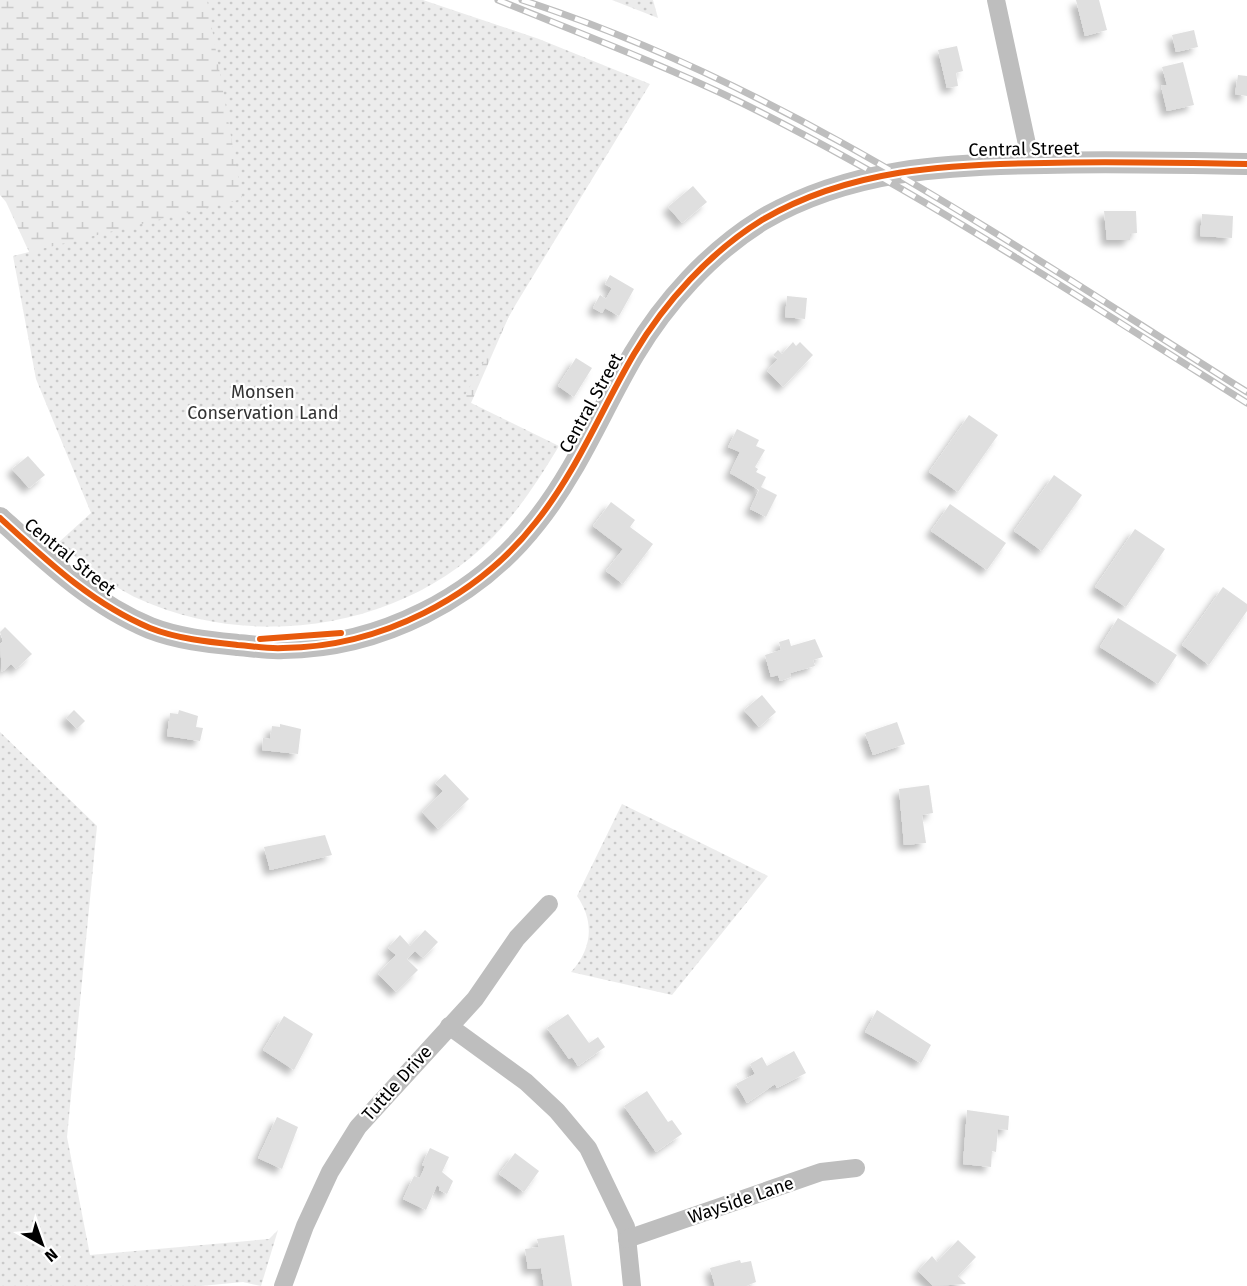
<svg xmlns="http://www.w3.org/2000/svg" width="1247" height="1286" font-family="'Fira Sans',sans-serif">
<defs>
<pattern id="wetland-marsh" width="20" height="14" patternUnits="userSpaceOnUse" patternTransform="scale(1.5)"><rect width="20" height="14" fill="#ececec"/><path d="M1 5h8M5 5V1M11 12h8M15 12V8" fill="none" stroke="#c9c9c9"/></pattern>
<pattern id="park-dots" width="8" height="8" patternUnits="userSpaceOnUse" patternTransform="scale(1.5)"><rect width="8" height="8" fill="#ececec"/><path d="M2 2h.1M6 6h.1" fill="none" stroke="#c9c9c9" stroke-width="1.8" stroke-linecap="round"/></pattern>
<filter id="shadow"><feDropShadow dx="-5.5" dy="5.5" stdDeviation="3" flood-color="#0004"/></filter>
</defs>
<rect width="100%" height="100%" fill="#fff"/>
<path fill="url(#wetland-marsh)" d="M 0,0 L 307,0 L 607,92 L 450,451 L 53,304 L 6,202 L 0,195 Z"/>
<g fill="url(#park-dots)">
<path d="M 207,0 L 423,0 L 539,39 L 650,84 L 516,304 L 463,399 L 559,446 C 539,479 520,509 493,537 C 404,629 253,651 139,599 C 110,586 81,561 58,543 L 91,513 L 36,379 L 13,256 L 242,199 Z"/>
<path d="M 612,0 L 653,0 L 658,18 Z"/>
<path d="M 0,732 L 97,826 L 67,1137 L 90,1255 L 269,1239 L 278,1230 L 261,1286 L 243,1282 L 201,1286 L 0,1286 Z"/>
<path d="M 622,804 L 768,876 L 672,995 L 571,972 C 592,949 595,922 577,896 Z"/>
</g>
<g fill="#dfdfdf" filter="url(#shadow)">
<path d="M 1076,0 L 1099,0 L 1107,30 L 1085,36 Z"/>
<path d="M 1194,30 L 1198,47 L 1176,52 L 1172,35 Z"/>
<path d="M 957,46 L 963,71 L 956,73 L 958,86 L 947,88 L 938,50 Z"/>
<path d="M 1183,62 L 1194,105 L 1167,111 L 1161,86 L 1167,85 L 1162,67 Z"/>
<path d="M 1238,75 L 1247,76 L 1247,96 L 1235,94 Z"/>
<path d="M 693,186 L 707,202 L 682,223 L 668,207 Z"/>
<path d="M 1104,211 L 1136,211 L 1137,233 L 1130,234 L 1130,240 L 1107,240 Z"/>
<path d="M 1202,214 L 1233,216 L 1232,238 L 1200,236 Z"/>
<path d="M 610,275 L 634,289 L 619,316 L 605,308 L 602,313 L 593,308 L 600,295 L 606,299 L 612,288 L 605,284 Z"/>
<path d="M 787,296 L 807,298 L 805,319 L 785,317 Z"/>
<path d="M 793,342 L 796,346 L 800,342 L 813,355 L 783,387 L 767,371 L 778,359 L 773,355 L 778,350 L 782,354 Z"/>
<path d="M 576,358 L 592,368 L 574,397 L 558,386 Z"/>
<path d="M 969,415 L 998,435 L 958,492 L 929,472 Z"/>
<path d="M 737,429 L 759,440 L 756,446 L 765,450 L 755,467 L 758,469 L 756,472 L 766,477 L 761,487 L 777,495 L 766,517 L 750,509 L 759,490 L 730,473 L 740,452 L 728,447 Z"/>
<path d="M 28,456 L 45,475 L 29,488 L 12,469 Z"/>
<path d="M 1054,475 L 1082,495 L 1042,551 L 1014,531 Z"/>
<path d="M 611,502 L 635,520 L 630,527 L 653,544 L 623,584 L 606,571 L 623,549 L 593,526 Z"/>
<path d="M 950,504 L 1006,543 L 987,570 L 931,531 Z"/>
<path d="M 1135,529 L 1165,549 L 1126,607 L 1095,587 Z"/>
<path d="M 1223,587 L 1247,604 L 1247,611 L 1209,665 L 1182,645 Z"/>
<path d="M 1118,618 L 1177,655 L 1158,684 L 1100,647 Z"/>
<path d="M 5,627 L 32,654 L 16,669 L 11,664 L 2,672 L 0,644 L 3,641 L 0,632 Z"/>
<path d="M 789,639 L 791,646 L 815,639 L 823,657 L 813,660 L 815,666 L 790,673 L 791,677 L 780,681 L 778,675 L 771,677 L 765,655 L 781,650 L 779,642 Z"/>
<path d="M 762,695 L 776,712 L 759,727 L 744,710 Z"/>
<path d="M 74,710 L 85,721 L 77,729 L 66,718 Z"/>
<path d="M 179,710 L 198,716 L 196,727 L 203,728 L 200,741 L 167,736 L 170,713 L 178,714 Z"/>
<path d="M 897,722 L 905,744 L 873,755 L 865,733 Z"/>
<path d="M 280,724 L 301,729 L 298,754 L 262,750 L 263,738 L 270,739 L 272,726 L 280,727 Z"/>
<path d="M 445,774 L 469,799 L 438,829 L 422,812 L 443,791 L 435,783 Z"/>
<path d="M 929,785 L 933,813 L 922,815 L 926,843 L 904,845 L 899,789 Z"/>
<path d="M 325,835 L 332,855 L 270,870 L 264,847 Z"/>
<path d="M 425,930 L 438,942 L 423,958 L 415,951 L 407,959 L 418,970 L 396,992 L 378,974 L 396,955 L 388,948 L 400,935 L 410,946 Z"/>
<path d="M 877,1010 L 931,1045 L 921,1063 L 865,1032 Z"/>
<path d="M 568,1014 L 589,1043 L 598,1037 L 605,1047 L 578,1066 L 572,1057 L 569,1059 L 547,1028 Z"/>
<path d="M 284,1016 L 313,1034 L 294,1070 L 263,1050 Z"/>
<path d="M 794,1051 L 806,1073 L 777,1088 L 775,1084 L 747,1103 L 736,1084 L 755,1074 L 750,1064 L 762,1057 L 767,1066 Z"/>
<path d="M 647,1091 L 668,1122 L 672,1120 L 682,1134 L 656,1152 L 624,1106 Z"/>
<path d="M 967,1110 L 1009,1116 L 1008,1130 L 998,1129 L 996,1152 L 992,1151 L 991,1167 L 963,1164 Z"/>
<path d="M 277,1117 L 298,1127 L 282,1169 L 258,1158 Z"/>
<path d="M 430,1148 L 449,1157 L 442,1172 L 453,1181 L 447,1194 L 439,1190 L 440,1187 L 437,1185 L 426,1210 L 403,1199 L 414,1176 L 420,1178 L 425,1166 L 422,1165 Z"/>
<path d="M 515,1153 L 539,1171 L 524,1192 L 499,1174 Z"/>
<path d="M 564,1235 L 572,1286 L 544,1286 L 541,1268 L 528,1269 L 525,1249 L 539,1247 L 537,1239 Z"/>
<path d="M 958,1240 L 976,1257 L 958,1276 L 966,1284 L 933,1286 L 918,1271 L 932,1256 L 937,1262 Z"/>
<path d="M 740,1260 L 741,1263 L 751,1261 L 756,1282 L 746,1286 L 715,1286 L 710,1268 Z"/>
</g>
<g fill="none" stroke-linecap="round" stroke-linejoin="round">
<g stroke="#bebebe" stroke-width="18">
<path d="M 996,0 L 1031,163"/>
<path d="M 449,1026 L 526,1082 L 557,1111 L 588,1148 L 626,1227 L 632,1286"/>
<path d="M 627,1239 L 821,1172 L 856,1168"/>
<path d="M 283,1286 L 305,1226 L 330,1172 L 358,1127 L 475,999 L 517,938 L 549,904"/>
</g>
<path stroke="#bebebe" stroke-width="22" d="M 0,518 C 46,560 92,604 150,628 C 178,639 209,642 238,645 C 253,646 268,649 283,648 C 380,647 477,598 536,522 C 577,471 601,410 634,354 C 665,302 710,252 762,220 C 849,169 947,164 1045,163 C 1112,161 1180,163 1247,164"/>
<g stroke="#bebebe" stroke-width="7">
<g id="rail">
<path d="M 498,0 C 579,33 661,64 740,102 C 916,189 1081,299 1247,403"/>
<path d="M 522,0 C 785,85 1015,247 1247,392"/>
</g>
</g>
<use href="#rail" stroke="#fff" stroke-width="4.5" stroke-dasharray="14" stroke-linecap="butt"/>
<g stroke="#fff" stroke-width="10">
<g id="cycleway">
<path d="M 0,518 C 46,560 92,604 150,628 C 178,639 209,642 238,645 C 253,646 268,649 283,648 C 380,647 477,598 536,522 C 577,471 601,410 634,354 C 665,302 710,252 762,220 C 849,169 947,164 1045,163 C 1112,161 1180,163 1247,164"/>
<path d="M 260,639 L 341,633"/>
</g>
</g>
<use href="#cycleway" stroke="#e8590c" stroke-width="6"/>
</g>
<g text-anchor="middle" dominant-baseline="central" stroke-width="4.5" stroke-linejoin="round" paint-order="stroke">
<g font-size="18" fill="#000" stroke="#fff">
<text transform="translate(1024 149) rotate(-1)">Central Street</text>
<text transform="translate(591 403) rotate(-61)">Central Street</text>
<text transform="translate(70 557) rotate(39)">Central Street</text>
<text transform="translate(397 1083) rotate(-48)">Tuttle Drive</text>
<text transform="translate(741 1200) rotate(-19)">Wayside Lane</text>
</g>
<g font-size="18" fill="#333" stroke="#fff">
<text x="263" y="392">Monsen<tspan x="263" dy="21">Conservation Land</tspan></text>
</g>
</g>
<g transform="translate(42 1244) rotate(140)" stroke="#ffffff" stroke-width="4.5" paint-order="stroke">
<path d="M0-4.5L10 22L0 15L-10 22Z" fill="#000000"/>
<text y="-9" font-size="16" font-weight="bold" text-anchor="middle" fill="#000000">N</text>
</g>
</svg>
